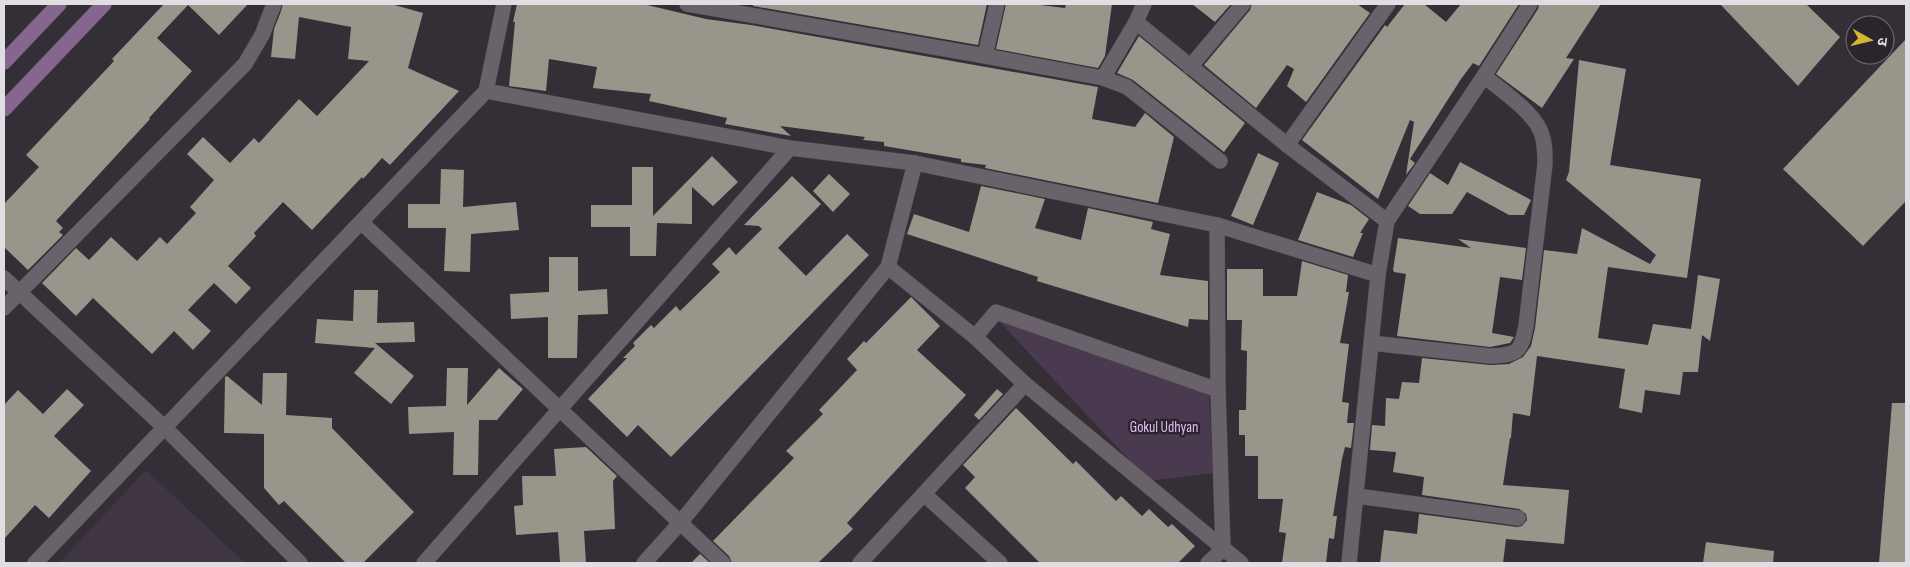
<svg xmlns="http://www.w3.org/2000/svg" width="1910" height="567" font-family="'Sofia Sans Condensed','Noto Sans Devanagari',sans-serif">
<rect width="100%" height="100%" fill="#342e36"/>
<path fill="#403643" d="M 146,470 L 245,563 L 59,563 Z"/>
<path fill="#493a4f" d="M 999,321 L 1209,393 L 1213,473 L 1149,481 Z"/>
<g fill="#98958b">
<path d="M 164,4 L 248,4 L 219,35 L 188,5 L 157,38 L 192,71 L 149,118 L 150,119 L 56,221 L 63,228 L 59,232 L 63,235 L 28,270 L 4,247 L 4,204 L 39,167 L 26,155 L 114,61 L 112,59 Z"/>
<path d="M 283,4 L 391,4 L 423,13 L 408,68 L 459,91 L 390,165 L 382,158 L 363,179 L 362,177 L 312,230 L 283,202 L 254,233 L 256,236 L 228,266 L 251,288 L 236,304 L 214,283 L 188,310 L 211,331 L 193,350 L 174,331 L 152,354 L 93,298 L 76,316 L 42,283 L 76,248 L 89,260 L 111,237 L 137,261 L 160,237 L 167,244 L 196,213 L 190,207 L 214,180 L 187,154 L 203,137 L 230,163 L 254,138 L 259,143 L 299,99 L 317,116 L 369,61 L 348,59 L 351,27 L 299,17 L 295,59 L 271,57 L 274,29 L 280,14 L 285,15 L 280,14 Z"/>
<path d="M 517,4 L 643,4 L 706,19 L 751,25 L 1098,87 L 1092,119 L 1135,127 L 1145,113 L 1174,137 L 1158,203 L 985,168 L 986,165 L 961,162 L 961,159 L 884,146 L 884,142 L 863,140 L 865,137 L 780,126 L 791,136 L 725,124 L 727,118 L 649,101 L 651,94 L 593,88 L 597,67 L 549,59 L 546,91 L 509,86 L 515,22 L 513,22 Z"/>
<path d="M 753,4 L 987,4 L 978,45 L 753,6 Z"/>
<path d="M 1006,4 L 1032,4 L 1065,8 L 1066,4 L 1112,4 L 1105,56 L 1098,68 L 996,49 Z"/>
<path d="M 1192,4 L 1231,4 L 1215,22 Z"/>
<path d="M 1252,4 L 1357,4 L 1370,13 L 1306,102 L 1287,86 L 1294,69 L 1287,65 L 1256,108 L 1204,65 L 1250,10 Z"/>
<path d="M 1405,4 L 1424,4 L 1446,22 L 1461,4 L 1519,4 L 1479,66 L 1473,63 L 1461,79 L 1410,159 L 1415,163 L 1406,175 L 1414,122 L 1410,120 L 1378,199 L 1302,140 L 1385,25 L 1387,27 Z"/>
<path d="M 1539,4 L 1601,4 L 1566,58 L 1574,59 L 1542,108 L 1496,74 L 1538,9 Z"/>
<path d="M 1720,4 L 1806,4 L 1840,37 L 1798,86 Z"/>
<path d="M 1139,36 L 1245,123 L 1224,152 L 1133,80 L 1117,73 Z"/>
<path d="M 1906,39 L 1906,201 L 1863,246 L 1783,169 Z"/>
<path d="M 1579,60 L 1626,69 L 1610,165 L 1701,179 L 1687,278 L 1608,267 L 1598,338 L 1648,345 L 1653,324 L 1691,329 L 1698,275 L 1720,279 L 1710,341 L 1702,335 L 1698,372 L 1683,372 L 1680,395 L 1645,390 L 1642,413 L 1619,408 L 1625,369 L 1537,356 L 1530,416 L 1513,413 L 1511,438 L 1510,438 L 1503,485 L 1569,490 L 1564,544 L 1506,539 L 1503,563 L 1380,563 L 1384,530 L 1417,534 L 1419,514 L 1517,527 L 1522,526 L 1527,520 L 1526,514 L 1519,509 L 1422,495 L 1424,477 L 1393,472 L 1396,452 L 1370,450 L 1372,425 L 1385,426 L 1386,398 L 1399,399 L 1402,382 L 1419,383 L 1422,358 L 1490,365 L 1509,364 L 1523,357 L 1531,346 L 1535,328 L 1544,250 L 1577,254 L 1582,228 L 1650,264 L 1656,255 L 1566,180 L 1569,172 Z"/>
<path d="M 1258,153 L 1279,163 L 1253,225 L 1231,216 Z"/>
<path d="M 712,156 L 738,182 L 713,206 L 692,187 L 692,224 L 657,223 L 656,256 L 630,256 L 630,227 L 591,227 L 591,205 L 632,205 L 632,167 L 653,167 L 653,216 Z"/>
<path d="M 1460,162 L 1531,200 L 1524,215 L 1509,215 L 1467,192 L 1452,214 L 1420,214 L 1408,206 L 1430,173 L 1448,185 Z"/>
<path d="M 441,169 L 464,170 L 463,207 L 516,202 L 519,230 L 471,234 L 470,272 L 444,271 L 446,228 L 408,228 L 408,204 L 440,204 Z"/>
<path d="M 829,174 L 850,194 L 833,212 L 813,191 Z"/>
<path d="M 792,176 L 821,204 L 778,248 L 806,276 L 847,234 L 869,255 L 671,457 L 638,425 L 627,437 L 588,399 L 627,358 L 623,358 L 635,346 L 633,343 L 651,325 L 654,328 L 676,306 L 680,311 L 720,272 L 712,264 L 729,247 L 736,255 L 762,229 L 759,226 L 744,225 Z"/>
<path d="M 981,186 L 1045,199 L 1035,228 L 1081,240 L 1088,208 L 1153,222 L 1151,229 L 1170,234 L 1160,275 L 1208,281 L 1208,320 L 1189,319 L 1188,327 L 1037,281 L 1038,277 L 907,234 L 914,214 L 969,232 Z"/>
<path d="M 1317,192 L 1351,205 L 1369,219 L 1360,233 L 1363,233 L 1353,257 L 1298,240 Z"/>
<path d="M 1398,238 L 1471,248 L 1458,239 L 1526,248 L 1522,280 L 1500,277 L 1492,333 L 1514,337 L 1510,343 L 1490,347 L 1397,336 L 1406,274 L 1394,272 L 1393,270 Z"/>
<path d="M 549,257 L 578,257 L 578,291 L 607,289 L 608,314 L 578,315 L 577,358 L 548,358 L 548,317 L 511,319 L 510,294 L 549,292 Z"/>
<path d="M 1302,261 L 1348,275 L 1346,292 L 1349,292 L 1340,343 L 1349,344 L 1342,402 L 1349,403 L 1347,423 L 1354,423 L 1351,448 L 1345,447 L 1342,459 L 1333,516 L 1337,516 L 1334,539 L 1329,538 L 1326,563 L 1282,563 L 1286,533 L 1279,532 L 1283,499 L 1258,499 L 1258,456 L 1245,456 L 1245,435 L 1239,435 L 1239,410 L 1246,410 L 1247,351 L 1241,350 L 1242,320 L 1227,320 L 1227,269 L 1263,269 L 1263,296 L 1297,296 Z"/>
<path d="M 354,290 L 378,290 L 377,323 L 414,322 L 415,342 L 375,343 L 414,376 L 391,404 L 354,373 L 375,348 L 315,343 L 317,319 L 353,321 Z"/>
<path d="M 911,297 L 940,326 L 917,350 L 966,395 L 847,523 L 853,529 L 818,563 L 732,563 L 729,556 L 713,541 L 794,458 L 786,451 L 823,414 L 819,410 L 857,370 L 847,359 L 864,341 L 866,343 Z"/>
<path d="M 447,368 L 468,368 L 467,405 L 499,368 L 523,389 L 497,420 L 479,420 L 478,475 L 453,475 L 454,432 L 409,434 L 408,407 L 446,406 Z"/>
<path d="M 263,373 L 287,373 L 286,415 L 332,418 L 332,428 L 414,512 L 363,563 L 346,563 L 284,501 L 279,505 L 264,488 L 264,434 L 224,433 L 225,377 L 227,376 L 262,405 Z"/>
<path d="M 67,389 L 84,405 L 54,436 L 91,471 L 49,518 L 35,505 L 4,539 L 4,405 L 18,390 L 43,414 Z"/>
<path d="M 997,389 L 1003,394 L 979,420 L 974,415 Z"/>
<path d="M 1892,403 L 1906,403 L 1906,563 L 1879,563 Z"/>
<path d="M 1016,408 L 1073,464 L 1076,461 L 1116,501 L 1121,496 L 1142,516 L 1149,509 L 1168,527 L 1172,524 L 1195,546 L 1178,563 L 1040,563 L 965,488 L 975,477 L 963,465 Z"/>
<path d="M 586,447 L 617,476 L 613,481 L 615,529 L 584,531 L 586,563 L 560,563 L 558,532 L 516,535 L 514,506 L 523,505 L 522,476 L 556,476 L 554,449 Z"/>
<path d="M 1706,542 L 1774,551 L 1773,563 L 1703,563 Z"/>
<path d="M 700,554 L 710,563 L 691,563 Z"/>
</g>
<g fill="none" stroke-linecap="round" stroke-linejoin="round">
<g stroke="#4e4a50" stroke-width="16">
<g id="street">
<path d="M 687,4 L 985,56 L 1103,78 L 1127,87 L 1220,161"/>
<path d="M 1144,4 L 1136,22 L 1287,145 L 1387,221"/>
<path d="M 985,56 L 997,4"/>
<path d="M 1190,67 L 1243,4"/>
<path d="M 1103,78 L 1136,22"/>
<path d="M 486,91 L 790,148 L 915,163 L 1217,225 L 1378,275"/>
<path d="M 1287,145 L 1388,4"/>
<path d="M 361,222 L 723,563"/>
<path d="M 888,267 L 975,337 L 1025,384 L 1241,563"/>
<path d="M 4,278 L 165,428 L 300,563"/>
<path d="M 4,308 L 245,64 L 262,35 L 274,4"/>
<path d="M 975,337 L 996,312 L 1218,390"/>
<path d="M 1371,343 L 1490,356 C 1517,355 1521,353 1526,326 L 1545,164 C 1545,153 1545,140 1540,130 C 1531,110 1501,90 1484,76"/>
<path d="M 924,494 L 1000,563"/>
<path d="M 1357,496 L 1518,518"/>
<path d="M 35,563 L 486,91 L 504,4"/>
<path d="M 424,563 L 790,148"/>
<path d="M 644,563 L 680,523 L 888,267 L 915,163"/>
<path d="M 860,563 L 1025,384"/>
<path d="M 1208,563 L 1223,549 L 1218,390 L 1217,225"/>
<path d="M 1349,563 L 1378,275 L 1387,221 L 1484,76 L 1530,4"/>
</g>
</g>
<g stroke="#4e4a50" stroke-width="16">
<g id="secondary">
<path d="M 4,62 L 59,4"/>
<path d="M 4,109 L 104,4"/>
</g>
</g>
<use href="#street" stroke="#69626b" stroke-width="15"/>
<use href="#secondary" stroke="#85668e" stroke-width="15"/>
</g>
<g text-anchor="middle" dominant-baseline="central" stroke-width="5" stroke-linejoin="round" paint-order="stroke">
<g font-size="15" fill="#e5bdf3" stroke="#2a252c">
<text x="1164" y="427">Gokul Udhyan</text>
</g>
</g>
<rect width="1910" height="567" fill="none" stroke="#e1dee3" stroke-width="10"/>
<g transform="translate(1870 40) rotate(98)"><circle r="24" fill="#2a252c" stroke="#736f75"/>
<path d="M0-4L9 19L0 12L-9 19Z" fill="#d7b434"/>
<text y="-8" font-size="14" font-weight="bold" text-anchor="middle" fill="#e1dee3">उ</text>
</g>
</svg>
